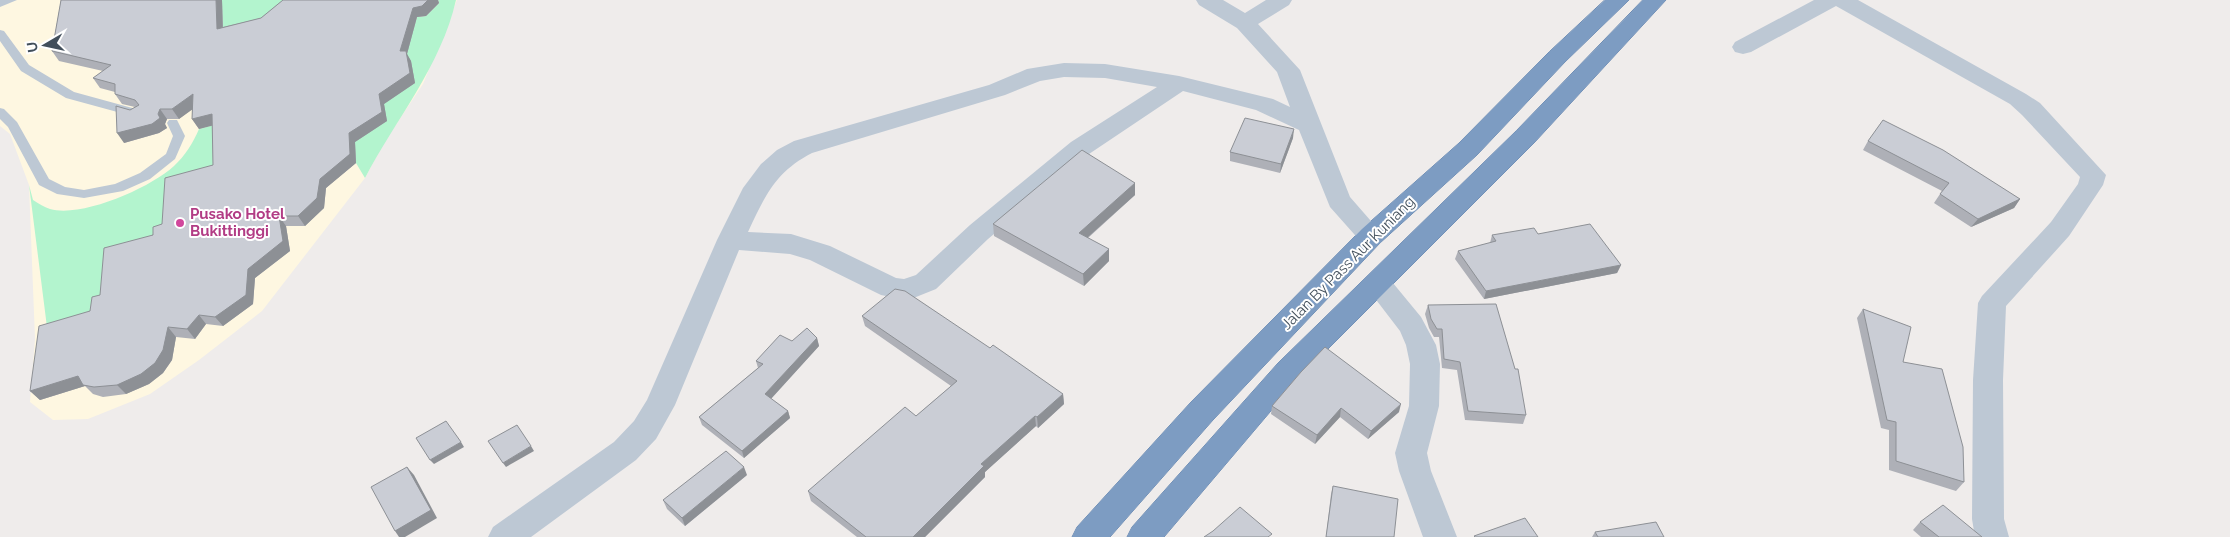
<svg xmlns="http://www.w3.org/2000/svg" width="2230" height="537" font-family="Raleway,sans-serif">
<rect width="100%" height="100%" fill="#efeceb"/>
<path fill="#fef7e1" d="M 0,0 L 457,0 L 423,84 L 383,144 L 365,178 L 262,311 L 199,360 L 150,394 L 88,419 L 53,420 L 30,402 L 35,339 L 29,185 L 10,134 L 0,126 Z"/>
<g fill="#b3f4ce">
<path d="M 211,0 L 292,0 L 234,36 L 190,5 Z"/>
<path d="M 438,0 L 456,0 C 441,66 396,119 365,178 L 356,163 L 346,137 C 377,101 404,64 417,17 L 426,16 L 439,3 Z"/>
<path d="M 229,121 L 229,162 L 170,234 L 109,305 L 48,335 L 29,185 L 33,200 C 38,203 44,207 50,209 C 82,218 150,188 174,166 C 185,156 193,143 199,129 Z"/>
</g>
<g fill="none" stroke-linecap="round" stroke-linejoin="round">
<g stroke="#6887ae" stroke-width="1">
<g id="highway">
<path d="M 1605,0 L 1629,0 L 1565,62 L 1477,155 L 1380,243 L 1213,420 L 1110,537 L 1072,537 L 1077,527 L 1191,402 L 1362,229 L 1459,143 L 1549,52 Z"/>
<path d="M 1643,0 L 1666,0 L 1534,143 L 1298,379 L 1164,537 L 1127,537 L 1132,527 L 1278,363 L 1516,131 Z"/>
</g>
</g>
<g fill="#bdc8d4" fill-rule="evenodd">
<path d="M 0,0 L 17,0 L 0,7 Z"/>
<path d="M 0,30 L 4,31 L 29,65 L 74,92 L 136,109 L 138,112 L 132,116 L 66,98 L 21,71 L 0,41 Z"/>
<path d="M 0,108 L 4,109 L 17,122 L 49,179 L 65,187 L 84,190 L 115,184 L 140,173 L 166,154 L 173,136 L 167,123 L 169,120 L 177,120 L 185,136 L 175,159 L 150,179 L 123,191 L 84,198 L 57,194 L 39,185 L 8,127 L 0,119 Z"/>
</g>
<g fill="#bdc8d4" fill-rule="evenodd">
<path d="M 1196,0 L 1223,0 L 1245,13 L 1266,0 L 1292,0 L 1289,5 L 1258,24 L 1300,70 L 1350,197 L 1384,236 L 1380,243 L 1371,246 L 1362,243 L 1330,207 L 1299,130 L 1256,110 L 1183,91 L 1089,154 L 988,239 L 936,289 L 916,297 L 906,300 L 881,295 L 810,260 L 790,254 L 739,250 L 675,405 L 656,439 L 636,460 L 531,537 L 488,537 L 493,527 L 614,442 L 634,421 L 647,400 L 717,240 L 743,188 L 761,164 L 777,150 L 794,141 L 989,85 L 1027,69 L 1064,63 L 1105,64 L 1179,76 L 1273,99 L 1290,107 L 1277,72 L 1237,28 L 1199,5 ZM 1064,77 L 1105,78 L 1157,87 L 1071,142 L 970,225 L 916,275 L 904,279 L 896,278 L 830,246 L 791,234 L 748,232 C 765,196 775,172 812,153 L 1005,95 L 1040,81 Z"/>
<path d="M 1814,0 L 1858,0 L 2026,94 L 2040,103 L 2106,175 L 2103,185 L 2069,236 L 2006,306 L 2003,380 L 2004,519 L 2009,537 L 1975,537 L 1972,519 L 1973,380 L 1978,303 L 1982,296 L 2051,222 L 2078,184 L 2080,177 L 2022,115 L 2010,104 L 1836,6 L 1751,52 L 1743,54 L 1735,52 L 1732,47 L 1735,42 Z"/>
<path d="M 1378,274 L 1388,277 L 1421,317 L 1436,345 L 1440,364 L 1439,406 L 1427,453 L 1431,471 L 1457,537 L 1423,537 L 1399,471 L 1395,453 L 1409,406 L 1410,364 L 1406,345 L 1400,331 L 1364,284 L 1368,277 Z"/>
</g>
<use href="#highway" fill="#7d9cc2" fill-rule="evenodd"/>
</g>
<g fill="#aeb0b7">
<path d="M 61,0 L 222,0 L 223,27 L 261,18 L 283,0 L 438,0 L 439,3 L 426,16 L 417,17 L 407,54 L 411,61 L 415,83 L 384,104 L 387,121 L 355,142 L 356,163 L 326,188 L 324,208 L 305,226 L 286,226 L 290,251 L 255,278 L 253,304 L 223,326 L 206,324 L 195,339 L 176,337 L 172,360 L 163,373 L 149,384 L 126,394 L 103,397 L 93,394 L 85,386 L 40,400 L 30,391 L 90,311 L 100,295 L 213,165 L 212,125 L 199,129 L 192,119 L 192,109 L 179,119 L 167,119 L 165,124 L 167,128 L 159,133 L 124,143 L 130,110 L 135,107 L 122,104 L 115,94 L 115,92 L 100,88 L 93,78 L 103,71 L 59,61 L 52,51 Z"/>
<path d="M 1293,138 L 1280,173 L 1230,161 L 1230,152 Z"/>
<path d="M 1868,141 L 2020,199 L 2014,208 L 1971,227 L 1934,203 L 1942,191 L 1863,150 Z"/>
<path d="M 1135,183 L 1135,195 L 1088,238 L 1109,261 L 1084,286 L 994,236 L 993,224 Z"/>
<path d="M 1538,234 L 1621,265 L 1617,273 L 1484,299 L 1455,259 L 1458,251 L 1490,243 L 1492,235 Z"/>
<path d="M 1428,305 L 1526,415 L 1523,424 L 1465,420 L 1457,370 L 1442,368 L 1439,337 L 1434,337 L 1429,328 L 1425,314 Z"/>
<path d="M 1863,309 L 1903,362 L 1964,482 L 1956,491 L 1889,470 L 1889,430 L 1881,428 L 1857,318 Z"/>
<path d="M 862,316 L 990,348 L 1063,394 L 1064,404 L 1038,428 L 1036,426 L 985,472 L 985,477 L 925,537 L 857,537 L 811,501 L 808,491 L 916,416 L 951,386 L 865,326 Z"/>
<path d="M 817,338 L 819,346 L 771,399 L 788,411 L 790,418 L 744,458 L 702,425 L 699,417 L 758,368 L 756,361 L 792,341 Z"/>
<path d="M 1301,372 L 1399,412 L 1368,439 L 1340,417 L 1315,444 L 1271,414 L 1272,406 Z"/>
<path d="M 747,475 L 685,526 L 667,509 L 663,500 Z"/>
<path d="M 1333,486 L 1394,537 L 1326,537 L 1331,494 Z"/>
<path d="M 1920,522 L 1982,537 L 1921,537 L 1913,530 Z"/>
<path d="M 1595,532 L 1664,537 L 1592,537 Z"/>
</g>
<g fill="#8d9095">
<path d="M 216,0 L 222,0 L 223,38 L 217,29 Z"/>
<path d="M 428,0 L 438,0 L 439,3 L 426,16 L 417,17 L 407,54 L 411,61 L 415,83 L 384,104 L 387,121 L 355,142 L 356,163 L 326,188 L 324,208 L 305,226 L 298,216 L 320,179 L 349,133 L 379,94 L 400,51 L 413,8 Z"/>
<path d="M 193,94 L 200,104 L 179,119 L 172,109 Z"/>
<path d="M 160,109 L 167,119 L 165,124 L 167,128 L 159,133 L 124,143 L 117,133 L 158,114 Z"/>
<path d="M 212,114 L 219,124 L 199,129 L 192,119 Z"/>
<path d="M 1294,129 L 1293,138 L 1280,173 L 1281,164 Z"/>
<path d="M 1135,183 L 1135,195 L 1079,245 L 1079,233 Z"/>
<path d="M 2020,199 L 2014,208 L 1971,227 L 1978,219 Z"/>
<path d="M 279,216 L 286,226 L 290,251 L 255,278 L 253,304 L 223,326 L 215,317 L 248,269 Z"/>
<path d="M 1109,249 L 1109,261 L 1084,286 L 1083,274 Z"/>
<path d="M 1621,265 L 1617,273 L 1484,299 L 1486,291 Z"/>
<path d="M 199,315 L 206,324 L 195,339 L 187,329 Z"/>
<path d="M 168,327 L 176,337 L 172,360 L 163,373 L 149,384 L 126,394 L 117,385 Z"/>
<path d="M 817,338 L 819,346 L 768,402 L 765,394 Z"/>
<path d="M 78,376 L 85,386 L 40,400 L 30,391 Z"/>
<path d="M 1063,394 L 1064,404 L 1038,428 L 1037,417 Z"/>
<path d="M 1401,404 L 1399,412 L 1368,439 L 1371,431 Z"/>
<path d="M 1341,408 L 1340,417 L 1315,444 L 1317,435 Z"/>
<path d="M 788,411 L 790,418 L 744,458 L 742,451 Z"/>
<path d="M 1035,416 L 1036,426 L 985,472 L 985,477 L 925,537 L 913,537 L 981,464 Z"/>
<path d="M 461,442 L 464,447 L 434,464 L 430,460 Z"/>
<path d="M 531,446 L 534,451 L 506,467 L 503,463 Z"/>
<path d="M 407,467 L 414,475 L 437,518 L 405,537 L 399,537 L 395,531 Z"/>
<path d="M 744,467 L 747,475 L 685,526 L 682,518 Z"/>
</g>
<g fill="#cacdd5" stroke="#8d9095">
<path d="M 61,0 L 216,0 L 217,29 L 261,18 L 283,0 L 428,0 L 422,6 L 413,8 L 400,51 L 406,51 L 410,73 L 379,94 L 382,112 L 349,133 L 350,154 L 320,179 L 317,198 L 298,216 L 279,216 L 283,241 L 248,269 L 246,295 L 215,317 L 199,315 L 187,329 L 168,327 L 163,350 L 155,363 L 141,374 L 117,385 L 94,387 L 83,385 L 78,376 L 30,391 L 39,326 L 90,311 L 92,297 L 100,295 L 104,248 L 153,235 L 153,227 L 162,224 L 165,178 L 213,165 L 212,114 L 192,119 L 193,94 L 172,109 L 160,109 L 158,114 L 160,118 L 152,124 L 117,133 L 116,106 L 130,110 L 139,105 L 135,100 L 115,94 L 115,84 L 93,78 L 111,65 L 52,51 Z"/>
<path d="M 1245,118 L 1294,129 L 1281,164 L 1230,152 Z"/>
<path d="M 1883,120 L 1943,150 L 2020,199 L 1978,219 L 1940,194 L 1949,183 L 1868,141 Z"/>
<path d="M 1082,150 L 1135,183 L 1079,233 L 1109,249 L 1083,274 L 993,224 Z"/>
<path d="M 1590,224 L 1621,265 L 1486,291 L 1458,251 L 1496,241 L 1492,235 L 1534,228 L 1538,234 Z"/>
<path d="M 895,289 L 905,291 L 990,348 L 993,345 L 1063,394 L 1037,417 L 1035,416 L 981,464 L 984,466 L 913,537 L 866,537 L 808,491 L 905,407 L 916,416 L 957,381 L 862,316 Z"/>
<path d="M 1496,304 L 1515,369 L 1518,369 L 1526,415 L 1468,411 L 1460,362 L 1444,359 L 1442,329 L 1437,329 L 1431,319 L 1428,305 Z"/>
<path d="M 1863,309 L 1911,327 L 1903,362 L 1942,369 L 1963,447 L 1964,482 L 1896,461 L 1896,422 L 1887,420 Z"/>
<path d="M 807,328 L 817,338 L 765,394 L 788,411 L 742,451 L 699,417 L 763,364 L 756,361 L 780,335 L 792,341 Z"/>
<path d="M 1325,347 L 1401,404 L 1371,431 L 1341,408 L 1317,435 L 1272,406 L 1301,372 Z"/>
<path d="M 446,421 L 461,442 L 430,460 L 416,438 Z"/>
<path d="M 517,425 L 531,446 L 503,463 L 488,441 Z"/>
<path d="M 726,451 L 744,467 L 682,518 L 663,500 Z"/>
<path d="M 407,467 L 431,510 L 395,531 L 371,487 Z"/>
<path d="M 1333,486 L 1398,499 L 1394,537 L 1326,537 Z"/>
<path d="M 1943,505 L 1982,537 L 1939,537 L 1920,522 Z"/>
<path d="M 1240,507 L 1272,534 L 1268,537 L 1204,537 L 1213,531 Z"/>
<path d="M 1525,518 L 1538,537 L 1475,537 L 1474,536 Z"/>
<path d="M 1656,522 L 1664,537 L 1598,537 L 1595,532 Z"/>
</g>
<circle fill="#d1479c" stroke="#fff" stroke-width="2" cx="180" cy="223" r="5"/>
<g text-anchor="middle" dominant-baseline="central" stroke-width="4" stroke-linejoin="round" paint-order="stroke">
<g font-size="15" font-weight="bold" fill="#b23c85" stroke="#fff" text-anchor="start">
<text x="190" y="214">Pusako Hotel<tspan x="190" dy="17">Bukittinggi</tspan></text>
</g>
<g font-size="15" fill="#424f5b" stroke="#fff">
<text transform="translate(1348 263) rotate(-45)">Jalan By Pass Aur Kuniang</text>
</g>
</g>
<g transform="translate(45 45) rotate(261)" stroke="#ffffff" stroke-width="4" paint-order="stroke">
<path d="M0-4L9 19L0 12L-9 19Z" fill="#424f5b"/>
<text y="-8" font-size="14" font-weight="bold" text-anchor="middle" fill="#424f5b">U</text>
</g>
</svg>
